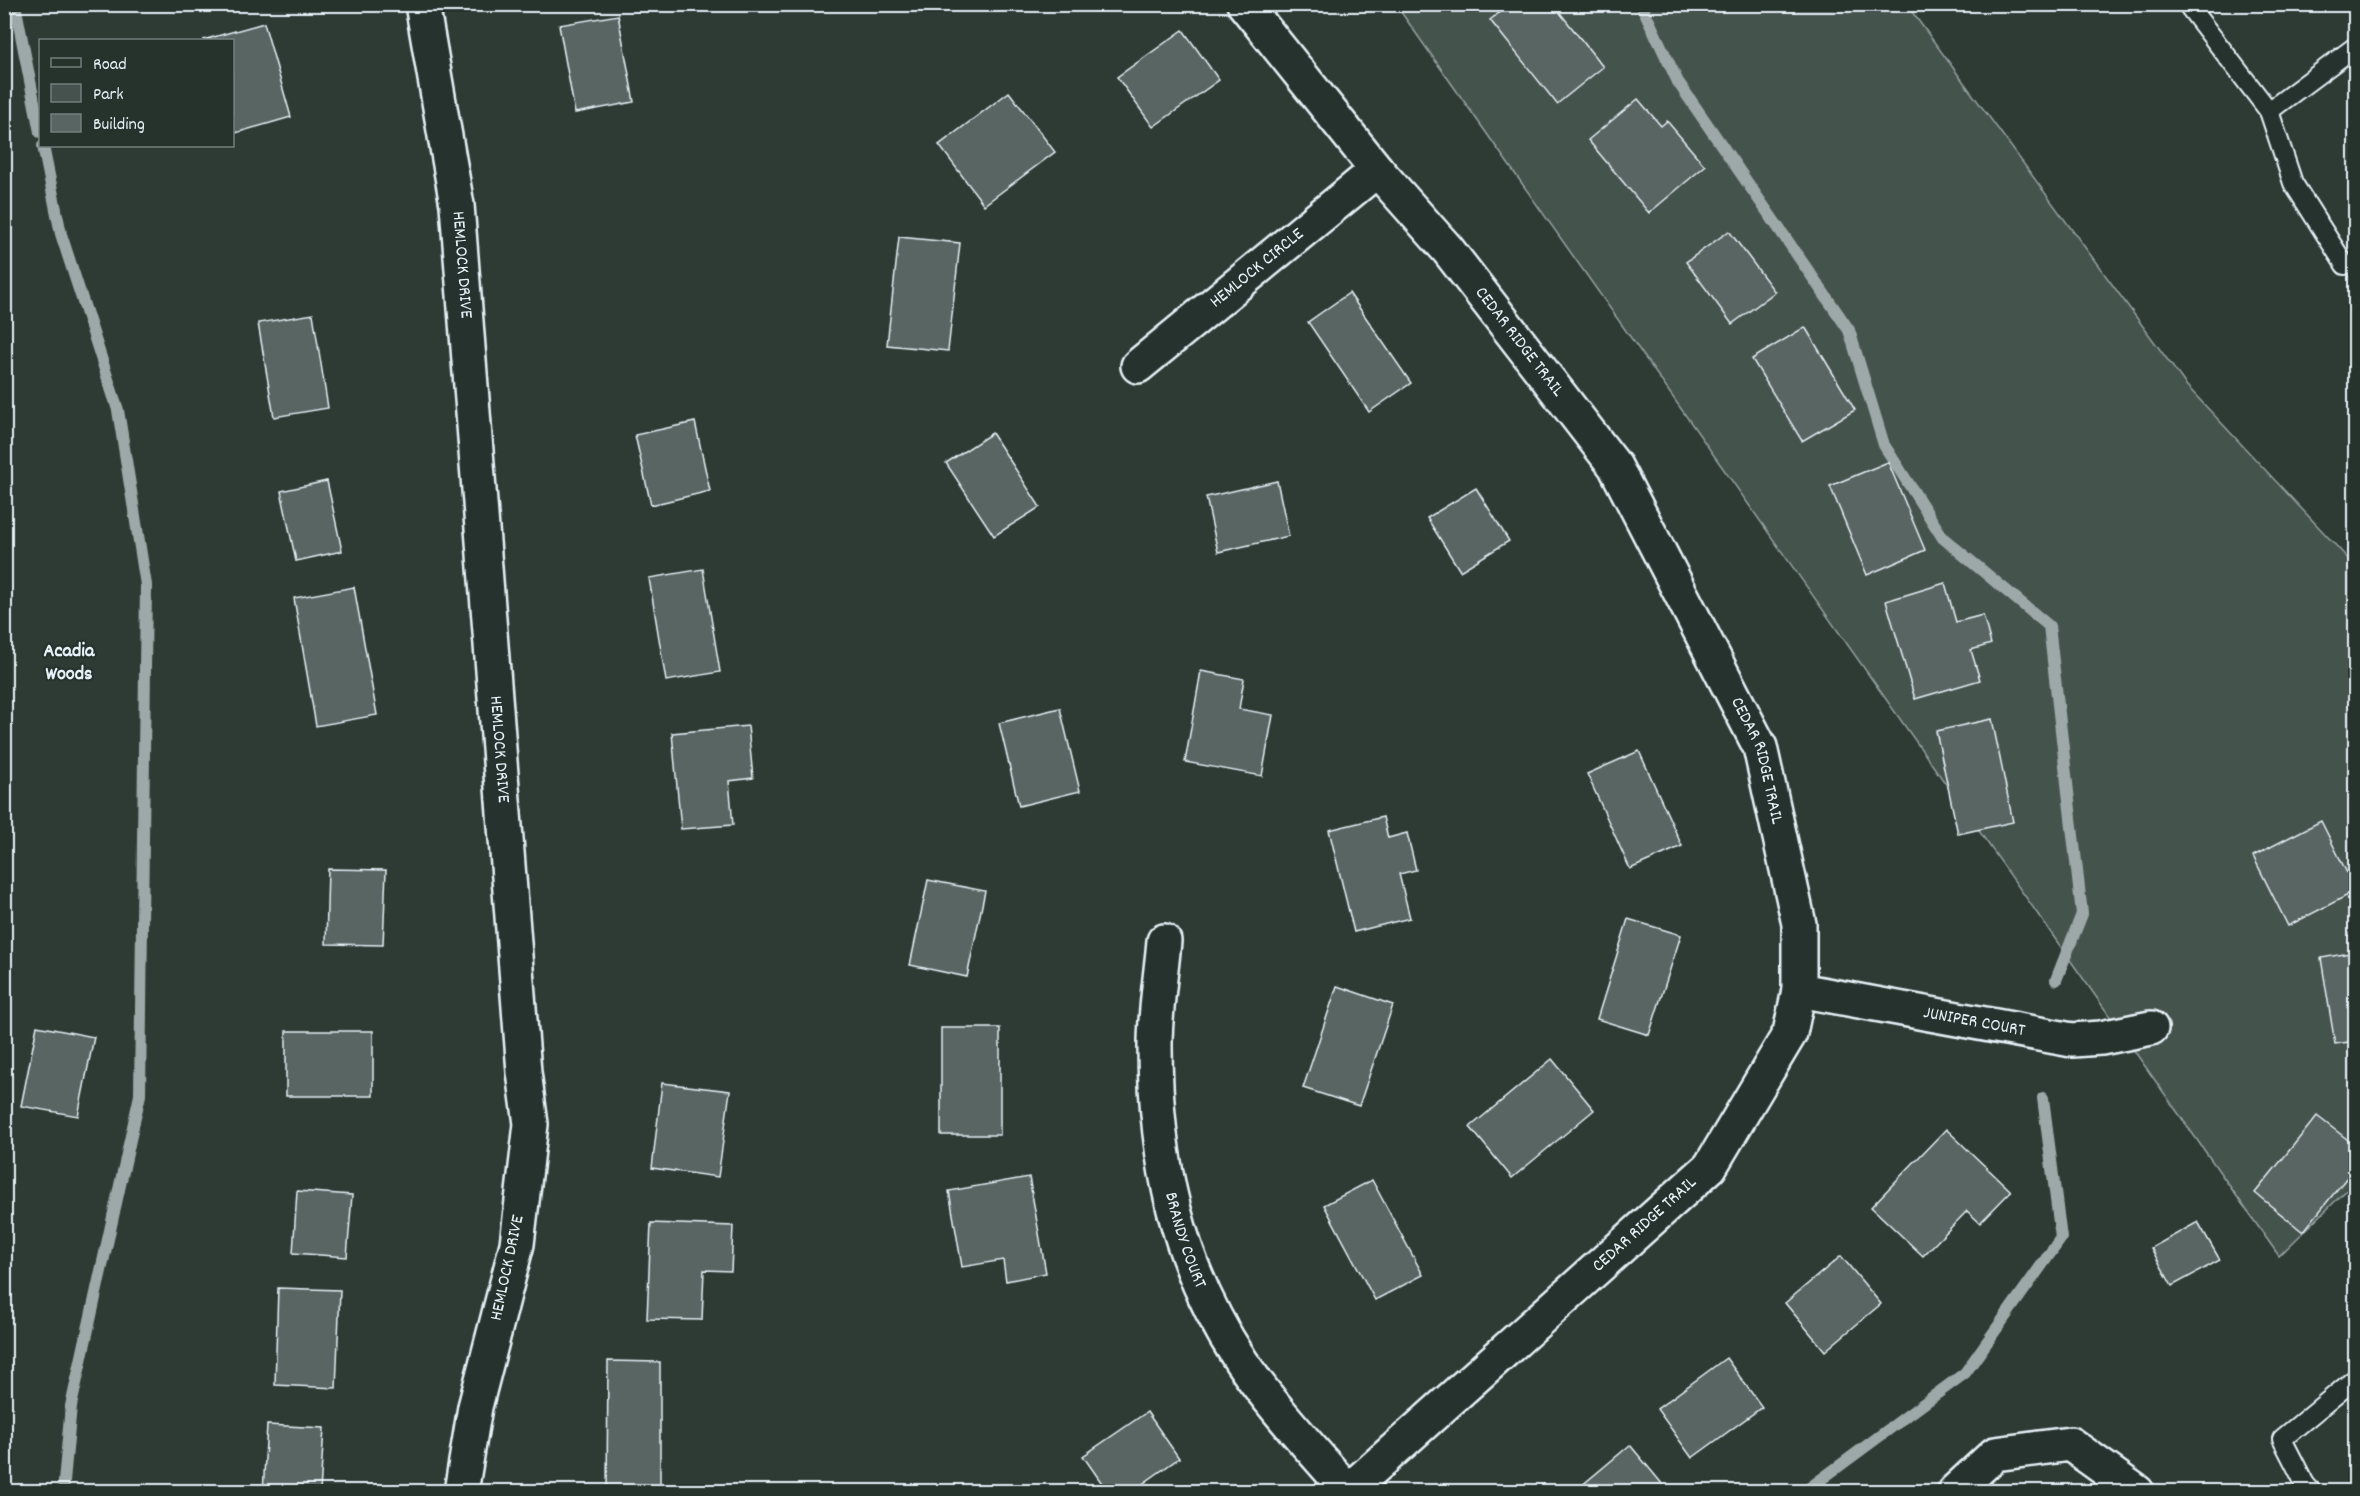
<svg xmlns="http://www.w3.org/2000/svg" width="2360" height="1496" font-family="Dekko,sans-serif">
<rect width="100%" height="100%" fill="#2e3b35"/>
<filter id="ink" filterUnits="userSpaceOnUse"><feTurbulence type="fractalNoise" baseFrequency=".0167" numOctaves="2"/><feDisplacementMap in="SourceGraphic" scale="12" xChannelSelector="R" yChannelSelector="G"/><feConvolveMatrix kernelMatrix="1 2 1 2 8 2 1 2 1" color-interpolation-filters="sRGB"/></filter>
<g filter="url(#ink)">
<path fill="#45524e" stroke="#96a2a3" stroke-width="1.5" d="M 1396,5 L 1907,5 L 2186,385 L 2355,566 L 2355,1182 L 2279,1256 Z"/>
<g fill="none" stroke-linecap="round" stroke-linejoin="round">
<g stroke="#9da8a9" stroke-width="12">
<path d="M 15,4 L 40,132"/>
<path d="M 1641,4 L 1678,82 L 1849,330 L 1884,445 L 1943,538 L 2049,626 L 2082,914 L 2056,980"/>
<path d="M 43,146 L 61,234 L 118,410 L 146,585 L 140,1095 L 71,1406 L 63,1492"/>
<path d="M 1804,1492 L 1965,1373 L 2061,1238 L 2043,1098"/>
</g>
</g>
<g fill="#596563" stroke="#e8f1f8" stroke-width="1.5">
<path d="M 1510,4 L 1553,4 L 1603,67 L 1557,104 L 1490,20 Z"/>
<path d="M 618,15 L 634,102 L 575,113 L 559,25 Z"/>
<path d="M 264,23 L 291,117 L 232,134 L 232,40 L 203,40 Z"/>
<path d="M 1183,30 L 1219,80 L 1153,127 L 1117,77 Z"/>
<path d="M 1009,92 L 1055,152 L 984,205 L 939,145 Z"/>
<path d="M 1638,99 L 1661,126 L 1667,121 L 1705,166 L 1649,213 L 1588,140 Z"/>
<path d="M 1729,231 L 1775,292 L 1732,324 L 1686,262 Z"/>
<path d="M 899,237 L 960,243 L 948,351 L 887,345 Z"/>
<path d="M 1349,293 L 1411,383 L 1369,412 L 1308,322 Z"/>
<path d="M 313,314 L 328,408 L 274,417 L 258,323 Z"/>
<path d="M 1805,327 L 1855,410 L 1802,441 L 1752,359 Z"/>
<path d="M 695,422 L 710,491 L 651,505 L 635,435 Z"/>
<path d="M 992,433 L 1040,507 L 994,536 L 946,463 Z"/>
<path d="M 1888,462 L 1925,550 L 1867,575 L 1830,486 Z"/>
<path d="M 327,481 L 342,551 L 296,561 L 281,491 Z"/>
<path d="M 1277,481 L 1289,536 L 1218,552 L 1206,497 Z"/>
<path d="M 1476,488 L 1509,541 L 1460,571 L 1427,518 Z"/>
<path d="M 703,569 L 720,672 L 666,681 L 649,578 Z"/>
<path d="M 1945,583 L 1956,622 L 1983,615 L 1991,644 L 1971,650 L 1980,680 L 1915,699 L 1886,601 Z"/>
<path d="M 354,587 L 377,715 L 316,726 L 294,598 Z"/>
<path d="M 1201,671 L 1244,679 L 1239,709 L 1273,715 L 1262,776 L 1185,762 Z"/>
<path d="M 1060,708 L 1080,791 L 1019,806 L 999,723 Z"/>
<path d="M 1992,719 L 2013,822 L 1958,834 L 1936,731 Z"/>
<path d="M 748,726 L 753,778 L 729,781 L 733,825 L 681,829 L 672,733 Z"/>
<path d="M 1639,751 L 1682,846 L 1630,869 L 1587,774 Z"/>
<path d="M 1383,817 L 1388,838 L 1407,833 L 1416,870 L 1399,874 L 1410,918 L 1354,932 L 1329,830 Z"/>
<path d="M 2321,821 L 2356,891 L 2288,926 L 2253,856 Z"/>
<path d="M 328,869 L 386,870 L 383,945 L 326,944 Z"/>
<path d="M 928,880 L 985,891 L 967,977 L 910,965 Z"/>
<path d="M 1628,919 L 1681,935 L 1649,1035 L 1597,1019 Z"/>
<path d="M 2356,952 L 2356,1041 L 2335,1044 L 2321,958 Z"/>
<path d="M 1337,986 L 1393,1005 L 1359,1106 L 1303,1088 Z"/>
<path d="M 37,1026 L 94,1037 L 78,1116 L 21,1106 Z"/>
<rect x="941" y="1028" width="59" height="107"/>
<rect x="286" y="1031" width="87" height="65"/>
<path d="M 1552,1059 L 1594,1110 L 1512,1178 L 1470,1127 Z"/>
<path d="M 662,1083 L 730,1091 L 718,1177 L 652,1168 Z"/>
<path d="M 2317,1116 L 2356,1146 L 2356,1166 L 2303,1232 L 2255,1193 Z"/>
<path d="M 1946,1129 L 2011,1191 L 1980,1223 L 1967,1211 L 1923,1256 L 1871,1207 Z"/>
<path d="M 1029,1177 L 1046,1273 L 1006,1281 L 1003,1260 L 962,1267 L 949,1191 Z"/>
<path d="M 1372,1180 L 1423,1275 L 1375,1300 L 1324,1205 Z"/>
<path d="M 297,1191 L 352,1195 L 347,1257 L 293,1253 Z"/>
<path d="M 2198,1222 L 2220,1260 L 2172,1286 L 2151,1248 Z"/>
<path d="M 651,1223 L 733,1226 L 731,1271 L 704,1270 L 702,1320 L 647,1319 Z"/>
<path d="M 1841,1256 L 1881,1304 L 1825,1351 L 1785,1303 Z"/>
<path d="M 278,1288 L 340,1290 L 336,1388 L 275,1385 Z"/>
<path d="M 1726,1358 L 1762,1407 L 1692,1458 L 1657,1409 Z"/>
<path d="M 608,1361 L 660,1362 L 660,1492 L 607,1492 Z"/>
<path d="M 1147,1412 L 1179,1458 L 1131,1492 L 1108,1492 L 1083,1456 Z"/>
<path d="M 267,1425 L 324,1428 L 320,1492 L 263,1492 Z"/>
<path d="M 1630,1445 L 1668,1491 L 1574,1492 Z"/>
</g>
<g fill="none" stroke-linecap="round" stroke-linejoin="round">
<g stroke="#e8f1f8" stroke-width="22">
<g id="service">
<path d="M 2187,4 L 2269,111 L 2356,46"/>
<path d="M 2269,111 L 2293,183 L 2345,265"/>
<path d="M 2312,1492 L 2305,1484 L 2282,1439 L 2356,1378"/>
</g>
</g>
<g stroke="#e8f1f8" stroke-width="38">
<g id="minor">
<path id="s1" d="M 422,4 L 457,205 L 524,1072 L 531,1124 L 517,1244 L 475,1407 L 461,1492"/>
<path id="s2" d="M 1244,4 L 1377,170 L 1448,250 L 1615,466 L 1760,747 L 1799,924 L 1799,990 L 1790,1033 L 1710,1167 L 1347,1492"/>
<path id="s3" d="M 1138,366 L 1377,170"/>
<path id="s4" d="M 1164,941 C 1161,975 1155,1011 1155,1045 C 1155,1160 1177,1264 1241,1361 C 1272,1407 1312,1449 1348,1491"/>
<path id="s5" d="M 1799,990 L 2072,1040 L 2101,1038 L 2151,1028"/>
<path d="M 1954,1492 L 1995,1454 L 2070,1444 L 2137,1492"/>
</g>
</g>
<use href="#service" stroke="#26332d" stroke-width="18"/>
<use href="#minor" stroke="#26332d" stroke-width="33"/>
</g>
</g>
<g text-anchor="middle" dominant-baseline="central" stroke-width="4.5" stroke-linejoin="round" paint-order="stroke">
<g font-size="18" fill="#e8f1f8" stroke="#26332d">
<text stroke="none"><textPath href="#s1" startOffset="264">HEMLOCK DRIVE</textPath></text>
<text stroke="none"><textPath href="#s3" startOffset="154">HEMLOCK CIRCLE</textPath></text>
<text stroke="none"><textPath href="#s2" startOffset="436">CEDAR RIDGE TRAIL</textPath></text>
<text stroke="none"><textPath href="#s1" startOffset="750">HEMLOCK DRIVE</textPath></text>
<text stroke="none"><textPath href="#s2" startOffset="921">CEDAR RIDGE TRAIL</textPath></text>
<text stroke="none"><textPath href="#s5" startOffset="178">JUNIPER COURT</textPath></text>
<text transform="translate(1645 1225) rotate(-42)">CEDAR RIDGE TRAIL</text>
<text stroke="none"><textPath href="#s4" startOffset="303">BRANDY COURT</textPath></text>
<text transform="translate(508 1268) rotate(-78)">HEMLOCK DRIVE</text>
</g>
<g font-size="20" font-weight="bold" fill="#e8f1f8" stroke="#26332d">
<text x="69" y="652">Acadia<tspan x="69" dy="23">Woods</tspan></text>
</g>
</g>
<rect width="2360" height="1496" fill="none" stroke="#26332d" stroke-width="24"/>
<rect x="12" y="12" width="2336" height="1472" fill="none" stroke="#e8f1f8" stroke-width="2" filter="url(#ink)"/>
<rect x="39" y="39" width="195" height="108" fill="#26332d" stroke="#747f7e" stroke-width="1.5"/>
<rect x="51" y="58" width="30" height="9" fill="#26332d" stroke="#747f7e" stroke-width="1.5"/>
<text x="93" y="69" font-size="18" fill="#e8f1f8">Road</text>
<rect x="51" y="84" width="30" height="18" fill="#45524e" stroke="#747f7e" stroke-width="1.5"/>
<text x="93" y="99" font-size="18" fill="#e8f1f8">Park</text>
<rect x="51" y="114" width="30" height="18" fill="#596563" stroke="#747f7e" stroke-width="1.5"/>
<text x="93" y="129" font-size="18" fill="#e8f1f8">Building</text>
</svg>
